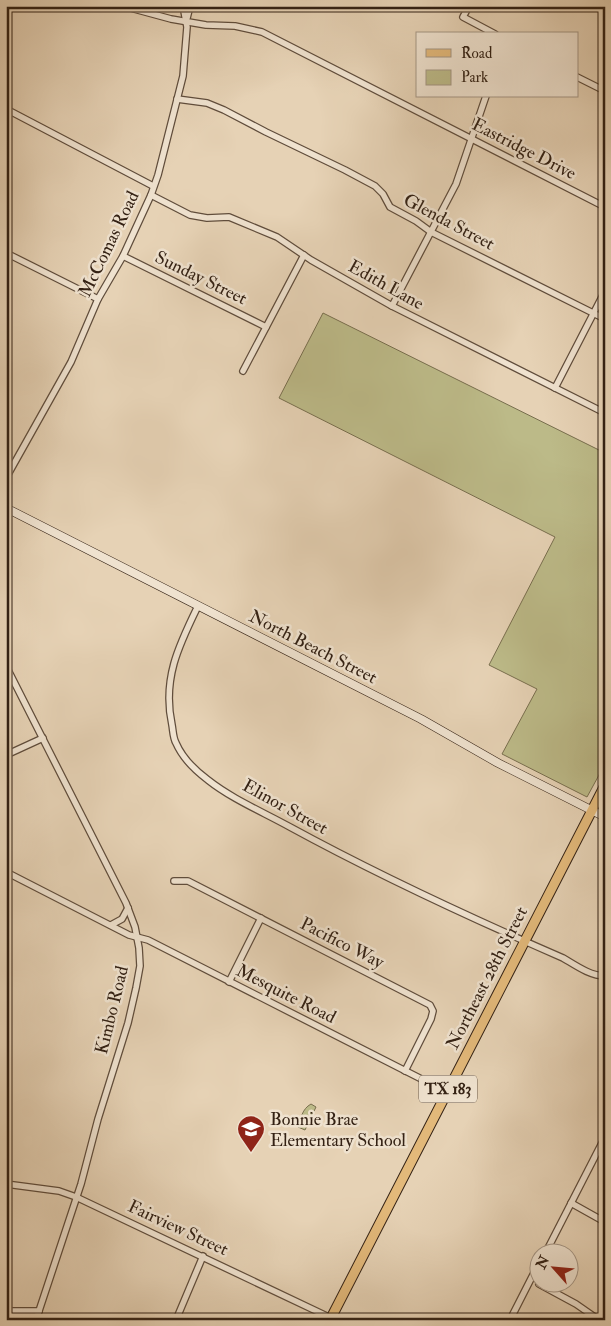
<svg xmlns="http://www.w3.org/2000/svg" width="611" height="1326" font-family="'IM FELL Double Pica',serif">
<rect width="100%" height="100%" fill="#e6d2b5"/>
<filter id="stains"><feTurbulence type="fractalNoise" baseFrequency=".004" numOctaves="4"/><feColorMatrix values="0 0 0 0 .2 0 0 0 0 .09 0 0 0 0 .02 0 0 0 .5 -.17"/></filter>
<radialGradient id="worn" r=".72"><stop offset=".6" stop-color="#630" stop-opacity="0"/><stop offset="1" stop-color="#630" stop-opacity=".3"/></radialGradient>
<g fill="#bcba88" stroke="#786e4e">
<path d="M 323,313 L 605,453 L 605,764 L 587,797 L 502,754 L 537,689 L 489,665 L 555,537 L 279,398 Z"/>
<path d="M 311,1104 L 316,1107 L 305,1130 L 298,1127 C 301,1118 302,1109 311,1104 Z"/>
</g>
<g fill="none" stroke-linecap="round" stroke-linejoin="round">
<g stroke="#604d3c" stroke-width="8">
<g id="minor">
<path d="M 123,6 L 171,19 L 206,25 L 235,26 L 262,32 L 605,207"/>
<path d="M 469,6 L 463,17 L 495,34"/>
<path d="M 187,18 L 190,6"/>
<path d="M 577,77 L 605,91"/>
<path d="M 177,99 L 207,103 L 224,110 L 266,132 L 345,170 L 375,186 L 383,194 L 390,207 L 416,221 L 431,232 L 605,319"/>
<path d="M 6,109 L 153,186"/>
<path d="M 151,195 L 190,215 L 207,218 L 229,217 L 277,237 L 311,260 L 392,306 L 605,413"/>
<path d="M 6,253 L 98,299"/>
<path d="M 123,256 L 266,327"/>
<path d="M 392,306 L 456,184 L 486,96"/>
<path d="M 243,371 L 304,255"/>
<path d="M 555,388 L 605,291"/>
<path d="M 6,478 L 71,362 L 98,299 L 123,256 L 151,195 L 158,175 L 183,76 L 187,27 L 183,6"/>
<path d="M 198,606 C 179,645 162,679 172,725 C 173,730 173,738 176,743 C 182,757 196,771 208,780 C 232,799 263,812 290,827 C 378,875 471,918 563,958 C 575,965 590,976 605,976"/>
<path d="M 6,666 L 126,903 L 135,927 L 139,948 L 140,966 L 136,988 L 128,1023 L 98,1119 L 81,1184 L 36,1320"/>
<path d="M 6,755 L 43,738"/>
<path d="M 6,872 L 129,935 L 148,940 L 447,1092"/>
<path d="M 174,881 L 188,881 L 430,1005 L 433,1011 L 431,1019 L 405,1071"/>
<path d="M 111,925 L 122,919 L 128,908"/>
<path d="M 229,982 L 261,918"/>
<path d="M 6,1184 L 59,1191 L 76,1197 L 331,1318"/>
<path d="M 571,1203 L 605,1222"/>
<path d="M 545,1254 L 605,1137"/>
<path d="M 539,1284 L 576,1304 L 599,1320"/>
<path d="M 6,1311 L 39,1311"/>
<path d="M 176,1320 L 203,1256"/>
<path d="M 510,1320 L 538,1265"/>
</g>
</g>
<g stroke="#332114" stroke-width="9">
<path id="secondary" d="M 6,508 L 421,719 L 498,763 L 605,817"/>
</g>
<g stroke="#332114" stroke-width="11">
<path id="primary" d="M 330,1320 L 605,785"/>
</g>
<use href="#minor" stroke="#efe2cf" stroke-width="5.5"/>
<use href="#secondary" stroke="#efe2cf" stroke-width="8"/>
<use href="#primary" stroke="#e3b97a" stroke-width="9"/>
</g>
<defs>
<g id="school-pin" transform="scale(1.4375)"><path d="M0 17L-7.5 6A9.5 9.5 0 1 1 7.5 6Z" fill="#8f2418" stroke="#efe2cf"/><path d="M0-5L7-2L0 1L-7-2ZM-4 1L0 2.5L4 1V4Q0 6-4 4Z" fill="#fff"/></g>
</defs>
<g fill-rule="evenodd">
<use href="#school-pin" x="251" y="1129"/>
</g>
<g text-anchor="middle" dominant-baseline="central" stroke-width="5" stroke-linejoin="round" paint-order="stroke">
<rect fill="#efe2cf" stroke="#6b5b4c" stroke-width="1" x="419" y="1075.5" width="58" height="27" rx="4"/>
<g font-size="16" font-weight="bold" fill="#332114">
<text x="448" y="1089">TX 183</text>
</g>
<g font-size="18" fill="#332114" stroke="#efe2cf">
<text transform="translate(524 149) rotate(27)">Eastridge Drive</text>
<text transform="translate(449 222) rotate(28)">Glenda Street</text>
<text transform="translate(109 244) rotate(-64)">McComas Road</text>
<text transform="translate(201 278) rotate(26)">Sunday Street</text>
<text transform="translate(386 285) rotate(29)">Edith Lane</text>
<text transform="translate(313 647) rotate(27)">North Beach Street</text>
<text transform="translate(285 807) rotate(29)">Elinor Street</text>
<text transform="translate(342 943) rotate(27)">Pacifico Way</text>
<text transform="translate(487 978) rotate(-63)">Northeast 28th Street</text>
<text transform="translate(286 994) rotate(27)">Mesquite Road</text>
<text transform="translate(112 1010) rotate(-76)">Kimbo Road</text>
<text transform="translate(178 1228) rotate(25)">Fairview Street</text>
</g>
<g font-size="18" fill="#332114" stroke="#efe2cf" text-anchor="start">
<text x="270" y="1119">Bonnie Brae<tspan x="270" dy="21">Elementary School</tspan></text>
</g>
</g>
<rect width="611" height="1326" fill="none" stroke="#e6d2b5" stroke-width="25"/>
<rect x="8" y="8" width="596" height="1311" fill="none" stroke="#332114" stroke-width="2.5"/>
<rect x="12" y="12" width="586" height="1301" fill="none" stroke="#332114"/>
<rect x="416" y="32" width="162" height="65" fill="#efe2cf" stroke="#a49584"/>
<rect x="426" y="49" width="25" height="8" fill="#e3b97a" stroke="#a49584"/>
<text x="461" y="58" font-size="15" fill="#332114">Road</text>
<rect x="426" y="70" width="25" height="15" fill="#bcba88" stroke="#a49584"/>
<text x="461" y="82" font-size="15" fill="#332114">Park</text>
<g transform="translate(554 1268) rotate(297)"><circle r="24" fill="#efe2cf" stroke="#a49584"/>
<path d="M0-4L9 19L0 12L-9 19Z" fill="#8f2418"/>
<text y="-8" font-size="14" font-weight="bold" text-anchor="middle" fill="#332114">N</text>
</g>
<rect width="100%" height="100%" filter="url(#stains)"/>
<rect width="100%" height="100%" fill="url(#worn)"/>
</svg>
